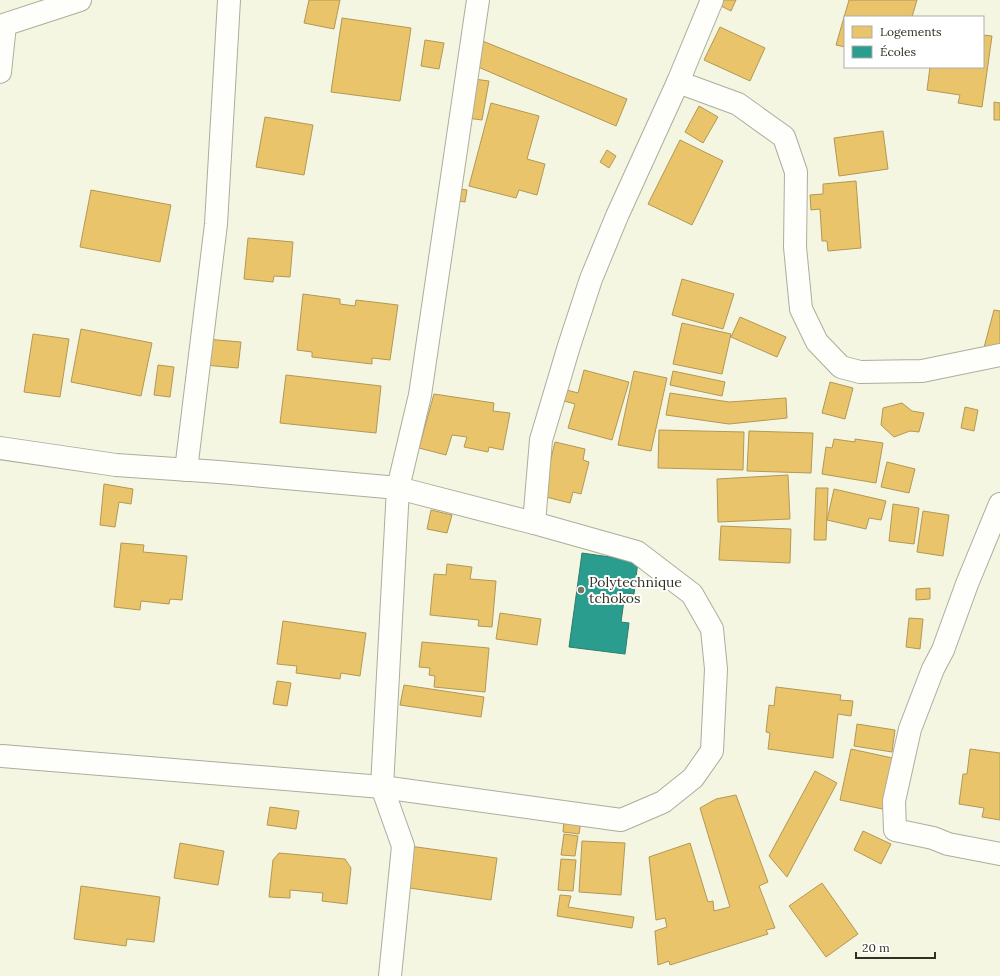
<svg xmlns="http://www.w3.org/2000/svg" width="1000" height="976" font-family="Lora,serif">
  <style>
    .homes { fill: #e9c46a; stroke: #b29855 }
    .schools { fill: #2a9d8f; stroke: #2c7d6f }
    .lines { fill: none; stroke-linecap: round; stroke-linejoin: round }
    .minor-casing { stroke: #acad9d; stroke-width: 24 }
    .minor { stroke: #fefefa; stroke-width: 22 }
    .poi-dot { fill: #767666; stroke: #fff; stroke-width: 1.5 }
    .labels { text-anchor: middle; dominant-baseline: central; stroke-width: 4; stroke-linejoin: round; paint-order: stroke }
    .poi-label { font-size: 14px; fill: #313123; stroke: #fff; text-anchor: start }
  </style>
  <rect width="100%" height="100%" fill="#f5f6e1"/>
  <g class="homes">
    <path d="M 309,0 L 340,0 L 334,29 L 304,23 Z"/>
    <path d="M 718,0 L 736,0 L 731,11 L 717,4 Z"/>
    <path d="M 849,0 L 917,0 L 912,17 L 845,17 L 845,47 L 836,45 Z"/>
    <path d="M 342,18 L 411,28 L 400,101 L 331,92 Z"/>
    <path d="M 720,27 L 765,48 L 750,81 L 704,60 Z"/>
    <path d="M 983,35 L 992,36 L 982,107 L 958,103 L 960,95 L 927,90 L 930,67 L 983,67 Z"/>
    <path d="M 425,40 L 444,43 L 439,69 L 421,66 Z"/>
    <path d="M 480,40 L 627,99 L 616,126 L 471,64 Z"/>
    <path d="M 474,79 L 489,81 L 482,120 L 467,118 Z"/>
    <path d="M 994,102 L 1000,103 L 1000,120 L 994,120 Z"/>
    <path d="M 491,103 L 539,116 L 527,159 L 545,164 L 537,195 L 519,190 L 516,198 L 469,186 Z"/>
    <path d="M 699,106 L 718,117 L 703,143 L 685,132 Z"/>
    <path d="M 265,117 L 313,125 L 304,175 L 256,167 Z"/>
    <path d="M 883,131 L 888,169 L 839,176 L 834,138 Z"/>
    <path d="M 680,140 L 723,161 L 692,225 L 648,204 Z"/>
    <path d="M 607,150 L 616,156 L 609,168 L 600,162 Z"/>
    <path d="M 856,181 L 861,248 L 828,251 L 827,241 L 822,241 L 820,209 L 811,210 L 810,195 L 823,194 L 823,184 Z"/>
    <path d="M 460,189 L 467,190 L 465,202 L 458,201 Z"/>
    <path d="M 91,190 L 171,205 L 160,262 L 80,247 Z"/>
    <path d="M 248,238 L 293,242 L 290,277 L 274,276 L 273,282 L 244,279 Z"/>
    <path d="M 682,279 L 734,294 L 723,329 L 672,315 Z"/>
    <path d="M 303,294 L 340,299 L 340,304 L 355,306 L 356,300 L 398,305 L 390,360 L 372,358 L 372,364 L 312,357 L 312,352 L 297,350 Z"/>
    <path d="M 994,310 L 1000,311 L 1000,359 L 982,355 Z"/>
    <path d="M 740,317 L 786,337 L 777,357 L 731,337 Z"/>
    <path d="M 682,323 L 731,334 L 722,374 L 673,364 Z"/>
    <path d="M 81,329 L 152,343 L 141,396 L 71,382 Z"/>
    <path d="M 33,334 L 69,339 L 60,397 L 24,392 Z"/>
    <path d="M 206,339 L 241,342 L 238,368 L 204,365 Z"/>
    <path d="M 158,365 L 174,367 L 170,397 L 154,395 Z"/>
    <path d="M 584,370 L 629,382 L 612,440 L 568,428 L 575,404 L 564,401 L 567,390 L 578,393 Z"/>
    <path d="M 634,371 L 667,378 L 651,451 L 618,445 Z"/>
    <path d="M 673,371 L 725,382 L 722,396 L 670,385 Z"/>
    <path d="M 286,375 L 381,386 L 376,433 L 280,423 Z"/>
    <path d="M 830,382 L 853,388 L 845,419 L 822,413 Z"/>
    <path d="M 670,393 L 729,402 L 786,398 L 787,418 L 729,424 L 666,415 Z"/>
    <path d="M 434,394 L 494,403 L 493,411 L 510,413 L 503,450 L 489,447 L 488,452 L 464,447 L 467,437 L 452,435 L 446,455 L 419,448 Z"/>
    <path d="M 902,403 L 912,411 L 924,413 L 919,432 L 910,431 L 894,437 L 881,425 L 883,408 Z"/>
    <path d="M 965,407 L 978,410 L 974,431 L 961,428 Z"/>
    <path d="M 659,430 L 744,432 L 743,470 L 658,468 Z"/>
    <path d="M 749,431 L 813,433 L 811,473 L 747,471 Z"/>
    <path d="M 834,439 L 855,442 L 855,439 L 883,443 L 876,483 L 822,474 L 826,447 L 832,448 Z"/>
    <path d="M 555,442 L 585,449 L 583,460 L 589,462 L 581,494 L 573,492 L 570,503 L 542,496 Z"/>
    <path d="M 887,462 L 915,469 L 909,493 L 881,487 Z"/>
    <path d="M 788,475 L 790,519 L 718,522 L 717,479 Z"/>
    <path d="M 104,484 L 133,489 L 131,504 L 119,502 L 115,527 L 100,525 Z"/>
    <path d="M 816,488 L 828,488 L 826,540 L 814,540 Z"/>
    <path d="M 834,489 L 886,501 L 881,520 L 869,518 L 866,529 L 827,520 Z"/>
    <path d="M 893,504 L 919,508 L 914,544 L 889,541 Z"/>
    <path d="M 431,510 L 452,515 L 447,533 L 427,529 Z"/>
    <path d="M 923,511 L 949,515 L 943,556 L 917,552 Z"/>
    <path d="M 721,526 L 791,529 L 790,563 L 719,560 Z"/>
    <path d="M 121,543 L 144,545 L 143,552 L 187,556 L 182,600 L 170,599 L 169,604 L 141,601 L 140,610 L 114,607 Z"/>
    <path d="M 447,564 L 472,567 L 470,579 L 496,581 L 492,627 L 478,626 L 479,620 L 430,615 L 434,574 L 446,575 Z"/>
    <path d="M 930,588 L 930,599 L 916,600 L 916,589 Z"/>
    <path d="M 500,613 L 541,619 L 537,645 L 496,639 Z"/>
    <path d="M 909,618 L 923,619 L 920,649 L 906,647 Z"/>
    <path d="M 283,621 L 366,633 L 360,676 L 341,673 L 340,679 L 296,673 L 297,666 L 277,664 Z"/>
    <path d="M 422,642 L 489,648 L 485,692 L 434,687 L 435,676 L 429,675 L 430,668 L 419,667 Z"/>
    <path d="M 277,681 L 291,683 L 287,706 L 273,704 Z"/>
    <path d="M 404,685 L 484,697 L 481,717 L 400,705 Z"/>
    <path d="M 776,687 L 841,695 L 840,700 L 853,701 L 851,716 L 838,714 L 833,758 L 768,749 L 770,733 L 766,732 L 769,705 L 774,706 Z"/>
    <path d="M 857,724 L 895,730 L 892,752 L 854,746 Z"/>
    <path d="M 851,749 L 897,759 L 887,810 L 840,800 Z"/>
    <path d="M 970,749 L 1000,753 L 1000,820 L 982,817 L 984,808 L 959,804 L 963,774 L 967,774 Z"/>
    <path d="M 815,771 L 837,783 L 787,877 L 769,856 Z"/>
    <path d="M 736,795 L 768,882 L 759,886 L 775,928 L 766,930 L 768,934 L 670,965 L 669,961 L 658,965 L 655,931 L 667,927 L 665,918 L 656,920 L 649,857 L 690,843 L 708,902 L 713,901 L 714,911 L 730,907 L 700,808 L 716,799 Z"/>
    <path d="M 270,807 L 299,811 L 296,829 L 267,825 Z"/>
    <path d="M 564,820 L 581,821 L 579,834 L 563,832 Z"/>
    <path d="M 863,831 L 891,844 L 881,864 L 854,850 Z"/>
    <path d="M 564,834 L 578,836 L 575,856 L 561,855 Z"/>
    <path d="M 582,841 L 625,843 L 621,895 L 579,892 Z"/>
    <path d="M 180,843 L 224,851 L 218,885 L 174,878 Z"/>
    <path d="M 402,845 L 497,858 L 491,900 L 396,886 Z"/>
    <path d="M 279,853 L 345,859 L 351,868 L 347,904 L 322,901 L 323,893 L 290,890 L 290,898 L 269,897 L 273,860 Z"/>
    <path d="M 561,859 L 576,860 L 573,891 L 558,890 Z"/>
    <path d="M 822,883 L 858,934 L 826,957 L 789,906 Z"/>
    <path d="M 81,886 L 160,897 L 154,942 L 127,939 L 126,946 L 74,939 Z"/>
    <path d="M 560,895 L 571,896 L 568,907 L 634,917 L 632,928 L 557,916 Z"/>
  </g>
  <path class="schools" d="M 582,553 L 638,561 L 634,594 L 625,593 L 621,622 L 629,623 L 625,654 L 569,647 Z"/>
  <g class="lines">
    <defs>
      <g id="minor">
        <path d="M 0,26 L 80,0"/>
        <path d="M 0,72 L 5,25"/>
        <path d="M 678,82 L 738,104 L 784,137 L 796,172 L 795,247 L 801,309 L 817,342 L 841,367 L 860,372 L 922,371 L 1000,355"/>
        <path d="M 0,448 L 116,465 L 219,472 L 398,488 L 534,523 L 637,552 L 692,594 L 712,629 L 716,669 L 712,751 L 693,778 L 663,802 L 621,820 L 382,787 L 2,756"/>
        <path d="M 186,470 L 216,224 L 229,0"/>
        <path d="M 1000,504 L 967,584 L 943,650 L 933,669 L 910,729 L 894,801 L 895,830 L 933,838 L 948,844 L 1000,854"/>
        <path d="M 534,523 L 541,440 L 569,346 L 591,279 L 617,216 L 678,82 L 712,0"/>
        <path d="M 390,976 L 403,846 L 382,787 L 398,488 L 420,395 L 478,0"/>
      </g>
    </defs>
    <use href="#minor" class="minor-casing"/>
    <use href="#minor" class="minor"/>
  </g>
  <circle class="poi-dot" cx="581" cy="590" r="4"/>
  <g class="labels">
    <g class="poi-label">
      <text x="589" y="582">Polytechnique<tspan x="589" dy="16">tchokos</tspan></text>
    </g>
  </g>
  <rect x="844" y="16" width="140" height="52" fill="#ffffff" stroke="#adada7"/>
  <rect x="852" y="26" width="20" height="12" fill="#e9c46a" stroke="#adada7"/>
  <text x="880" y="36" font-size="12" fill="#313123">Logements</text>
  <rect x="852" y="46" width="20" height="12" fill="#2a9d8f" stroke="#adada7"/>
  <text x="880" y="56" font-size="12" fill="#313123">Écoles</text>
  <path d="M856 952v6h79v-6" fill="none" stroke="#313123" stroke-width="2"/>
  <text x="862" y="952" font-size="12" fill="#313123" stroke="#ffffff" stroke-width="3" paint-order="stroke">20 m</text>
</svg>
